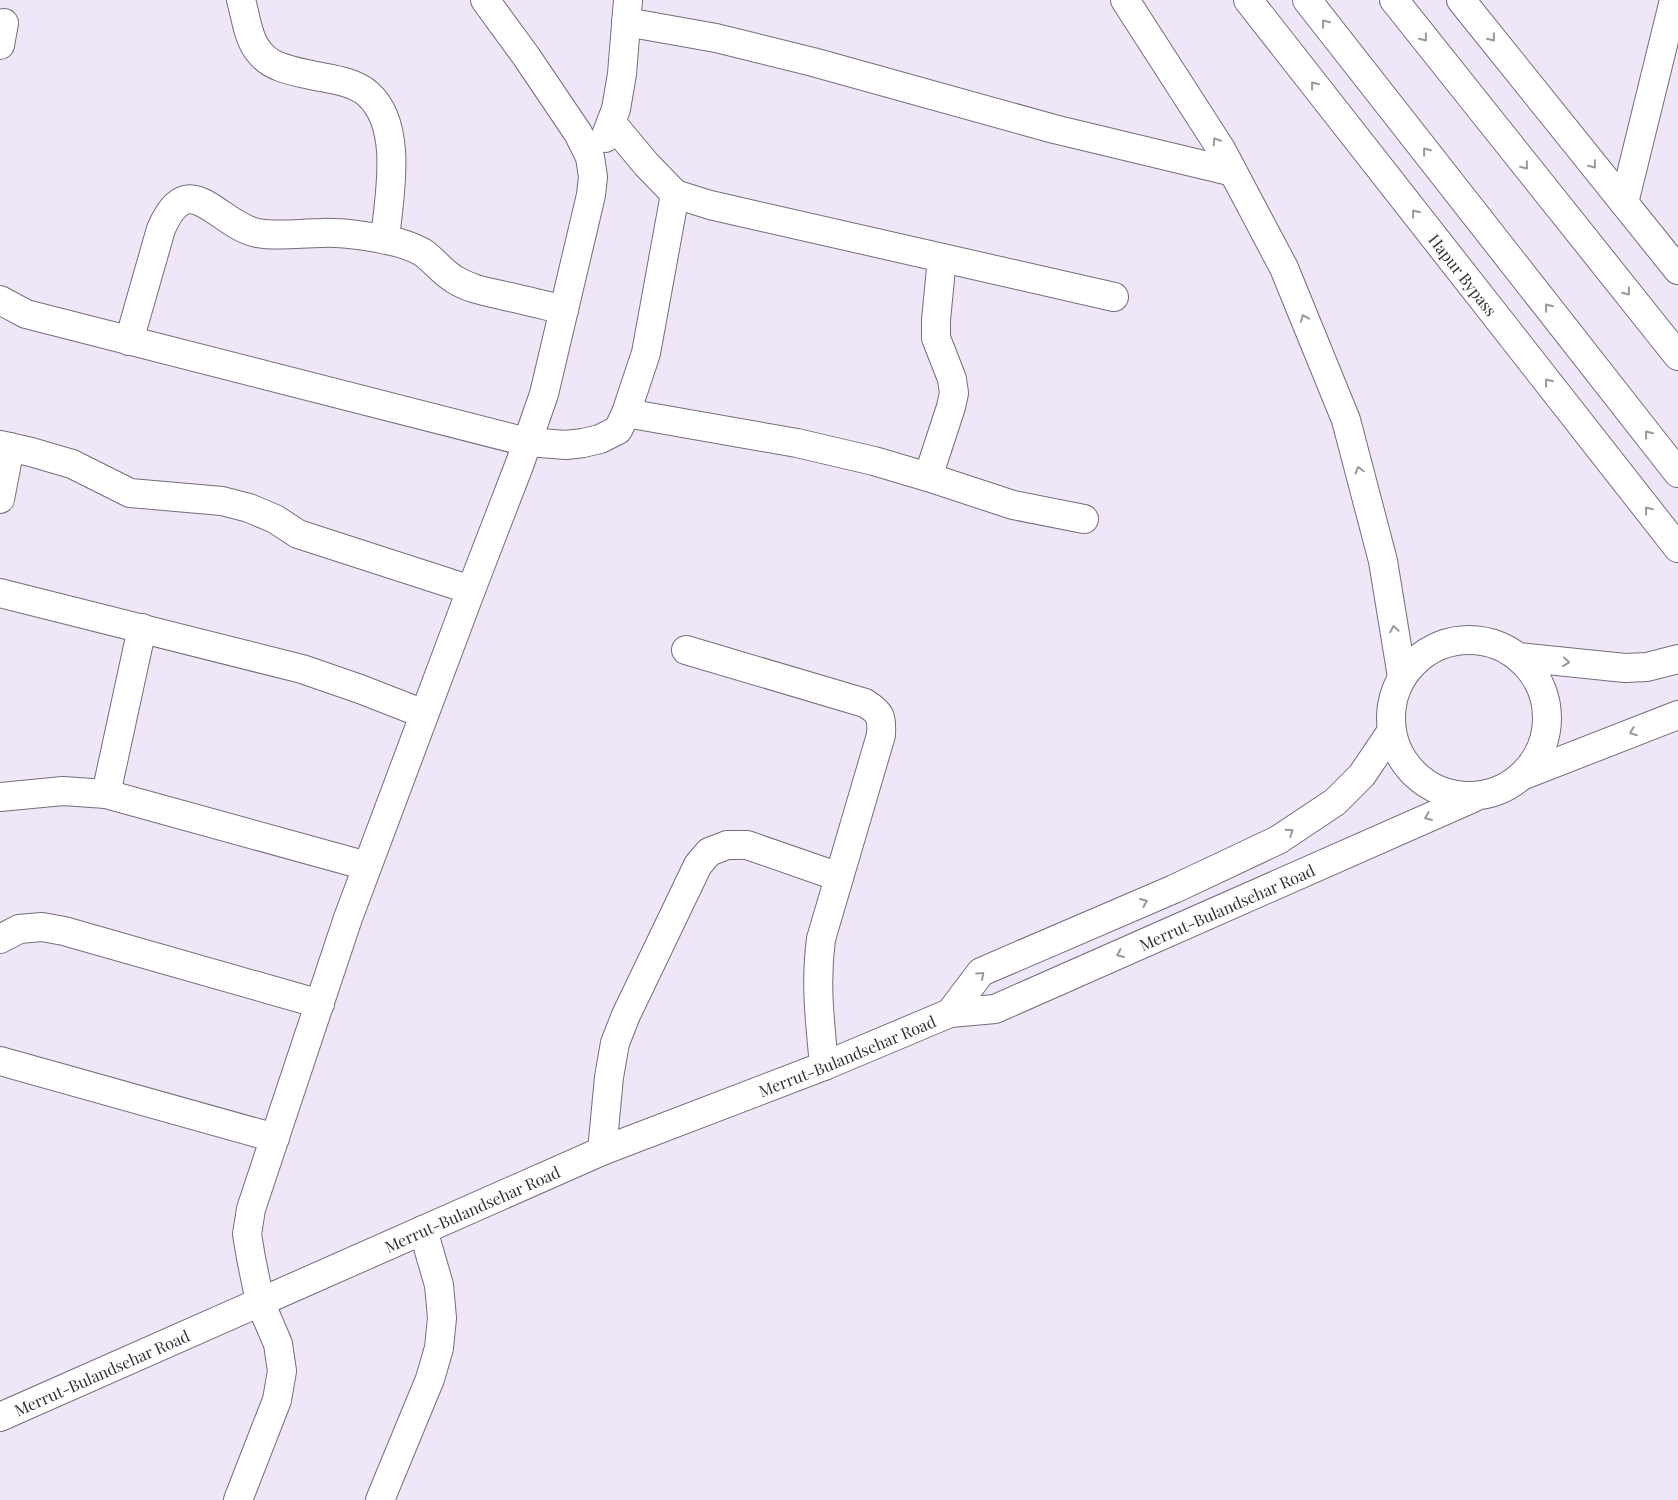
<svg xmlns="http://www.w3.org/2000/svg" width="1678" height="1500" font-family="'Playfair Display',serif">
  <style>
    .lines { fill: none; stroke-linecap: round; stroke-linejoin: round }
    .minor-casing { stroke: #756d7b; stroke-width: 30 }
    .major-casing { stroke: #756d7b; stroke-width: 30 }
    .highway-casing { stroke: #756d7b; stroke-width: 30 }
    .minor { stroke: #fff; stroke-width: 28 }
    .major { stroke: #fff; stroke-width: 28 }
    .highway { stroke: #fff; stroke-width: 28 }
    .oneway { stroke: #9a989c }
    .labels { text-anchor: middle; dominant-baseline: central; stroke-width: 4; stroke-linejoin: round; paint-order: stroke }
    .street-label { font-size: 16px; fill: #353138; stroke: #efe6f7 }
  </style>
  <rect width="100%" height="100%" fill="#efe6f7"/>
  <g class="lines">
    <defs>
      <g id="minor">
        <path d="M 241,0 C 246,17 248,40 260,53 C 272,68 293,71 311,75 C 329,79 354,81 368,94 C 404,126 389,197 385,239"/>
        <path d="M 1461,0 L 1678,270"/>
        <path d="M 626,22 L 716,38 L 813,62 L 1054,129 L 1233,172"/>
        <path d="M 0,45 L 4,23"/>
        <path d="M 611,122 L 646,164 L 675,194 L 710,205 L 1114,297"/>
        <path d="M 605,138 L 616,109 L 622,74 L 628,0"/>
        <path d="M 1624,203 L 1674,0"/>
        <path d="M 0,300 L 26,314 L 527,442 L 566,445 L 583,443 L 600,439 L 618,430 L 626,413 L 646,353 L 675,194"/>
        <path d="M 129,341 L 161,229 C 189,164 216,224 257,233 C 278,237 301,233 322,233 C 340,232 369,236 386,240 C 398,242 411,246 422,252 C 434,260 442,272 454,279 C 469,289 488,292 505,296 C 524,300 544,305 564,310"/>
        <path d="M 626,413 L 797,443 L 874,461 L 928,477 L 1013,505 L 1084,519"/>
        <path d="M 0,445 L 31,452 L 72,464 L 130,493 L 222,501 L 249,508 L 275,519 L 298,534 L 471,590"/>
        <path d="M 928,477 L 951,407 L 954,393 L 952,379 L 936,338 L 936,320 L 942,258"/>
        <path d="M 0,499 L 10,447"/>
        <path d="M 0,593 L 302,669 L 360,689 L 424,714"/>
        <path d="M 686,650 L 865,703 C 881,713 882,717 881,735 L 821,939 C 815,984 820,1021 824,1066"/>
        <path d="M 106,794 L 142,628"/>
        <path d="M 0,797 L 63,791 L 106,794 L 367,866"/>
        <path d="M 0,939 L 19,929 L 42,927 L 64,931 L 320,1004"/>
        <path d="M 0,1061 L 275,1138"/>
        <path d="M 602,1151 L 609,1077 L 615,1043 L 626,1015 L 698,865 L 709,852 L 727,845 L 747,845 L 839,877"/>
        <path d="M 238,1500 L 277,1400 L 282,1371 L 278,1344 L 260,1302 L 251,1258 L 247,1234 L 251,1209 L 348,918 L 471,590 L 520,463 L 544,394 L 591,195 L 593,177 L 590,157 L 578,133 L 526,56 L 485,0"/>
        <path d="M 380,1500 L 430,1379 L 439,1348 L 442,1318 L 439,1285 L 423,1230"/>
      </g>
      <g id="major">
        <path d="M 950,1013 L 981,972 L 1174,889 L 1278,840 L 1335,802 L 1362,775 L 1391,732"/>
        <path id="s1" d="M 0,1417 L 602,1151 L 824,1066 L 950,1013 L 995,1009 L 1473,798"/>
      </g>
      <g id="highway">
        <path d="M 1125,0 L 1221,149 L 1284,268 L 1346,420 L 1383,561 L 1402,677"/>
        <path id="s2" d="M 1248,0 L 1678,548"/>
        <path d="M 1307,0 L 1678,473"/>
        <path d="M 1394,0 L 1678,356"/>
        <circle cx="1469" cy="718" r="78"/>
        <path d="M 1518,657 L 1625,668 L 1647,667 L 1678,659"/>
        <path d="M 1524,775 L 1678,715"/>
      </g>
    </defs>
    <use href="#minor" class="minor-casing"/>
    <use href="#major" class="major-casing"/>
    <use href="#highway" class="highway-casing"/>
    <use href="#minor" class="minor"/>
    <use href="#major" class="major"/>
    <use href="#highway" class="highway"/>
  </g>
  <defs><path id="oneway-chevron" d="M-2-3.5L2.5 0L-2 3.5" fill="none" stroke-width="1.6" stroke-linecap="round" stroke-linejoin="round" transform="scale(1.25)"/></defs>
  <g class="oneway">
    <use href="#oneway-chevron" transform="translate(1325 23) rotate(-128)"/>
    <use href="#oneway-chevron" transform="translate(1424 38) rotate(52)"/>
    <use href="#oneway-chevron" transform="translate(1492 38) rotate(51)"/>
    <use href="#oneway-chevron" transform="translate(1314 85) rotate(-128)"/>
    <use href="#oneway-chevron" transform="translate(1216 141) rotate(-123)"/>
    <use href="#oneway-chevron" transform="translate(1426 151) rotate(-128)"/>
    <use href="#oneway-chevron" transform="translate(1593 165) rotate(51)"/>
    <use href="#oneway-chevron" transform="translate(1525 166) rotate(51)"/>
    <use href="#oneway-chevron" transform="translate(1415 213) rotate(-128)"/>
    <use href="#oneway-chevron" transform="translate(1627 292) rotate(51)"/>
    <use href="#oneway-chevron" transform="translate(1548 307) rotate(-128)"/>
    <use href="#oneway-chevron" transform="translate(1304 318) rotate(-112)"/>
    <use href="#oneway-chevron" transform="translate(1548 382) rotate(-128)"/>
    <use href="#oneway-chevron" transform="translate(1648 434) rotate(-128)"/>
    <use href="#oneway-chevron" transform="translate(1359 470) rotate(-105)"/>
    <use href="#oneway-chevron" transform="translate(1648 510) rotate(-128)"/>
    <use href="#oneway-chevron" transform="translate(1394 629) rotate(-100)"/>
    <use href="#oneway-chevron" transform="translate(1566 662) rotate(6)"/>
    <use href="#oneway-chevron" transform="translate(1633 732) rotate(159)"/>
    <use href="#oneway-chevron" transform="translate(1428 817) rotate(156)"/>
    <use href="#oneway-chevron" transform="translate(1290 832) rotate(-33)"/>
    <use href="#oneway-chevron" transform="translate(1144 902) rotate(-23)"/>
    <use href="#oneway-chevron" transform="translate(1120 954) rotate(156)"/>
    <use href="#oneway-chevron" transform="translate(981 975) rotate(-42)"/>
  </g>
  <g class="labels">
    <g class="street-label">
      <text stroke="none"><textPath href="#s2" startOffset="349">Hapur Bypass</textPath></text>
      <text stroke="none"><textPath href="#s1" startOffset="1331">Merrut-Bulandsehar Road</textPath></text>
      <text stroke="none"><textPath href="#s1" startOffset="921">Merrut-Bulandsehar Road</textPath></text>
      <text stroke="none"><textPath href="#s1" startOffset="516">Merrut-Bulandsehar Road</textPath></text>
      <text stroke="none"><textPath href="#s1" startOffset="111">Merrut-Bulandsehar Road</textPath></text>
    </g>
  </g>
</svg>
